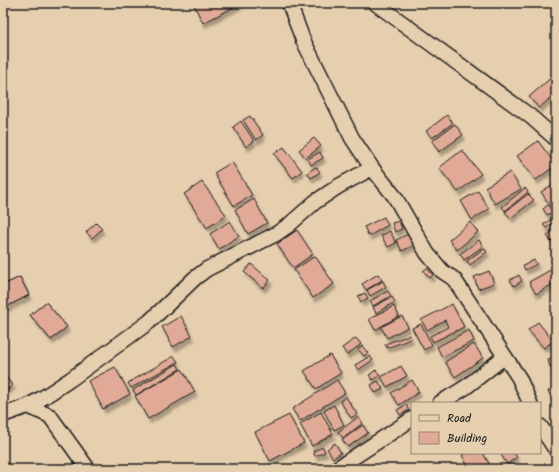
<svg xmlns="http://www.w3.org/2000/svg" width="559" height="472" font-family="Kalam,sans-serif">
  <style>
    .building { fill: #e1aa97; stroke: #1c1c1c; filter: url(#shadow) }
    .lines { fill: none; stroke-linecap: round; stroke-linejoin: round }
    .street-casing { stroke: #1c1c1c; stroke-width: 17 }
    .street { stroke: #e6cfae; stroke-width: 14 }
  </style>
  <defs>
    <filter id="shadow"><feDropShadow dx="2.5" dy="4.5" stdDeviation="1" flood-color="#0004"/></filter>
  </defs>
  <rect width="100%" height="100%" fill="#e6cfae"/>
  <filter id="ink" filterUnits="userSpaceOnUse"><feTurbulence type="fractalNoise" baseFrequency=".025" numOctaves="2"/><feDisplacementMap in="SourceGraphic" scale="8" xChannelSelector="R" yChannelSelector="G"/><feConvolveMatrix kernelMatrix="1 2 1 2 8 2 1 2 1" color-interpolation-filters="sRGB"/></filter>
  <g filter="url(#ink)">
    <g class="building">
      <path d="M 193,3 L 242,3 L 203,23 Z"/>
      <path d="M 555,74 L 556,93 L 539,108 L 529,97 Z"/>
      <path d="M 447,115 L 453,123 L 432,138 L 426,131 Z"/>
      <path d="M 250,116 L 263,135 L 256,140 L 243,120 Z"/>
      <path d="M 241,121 L 254,141 L 246,147 L 233,127 Z"/>
      <path d="M 455,124 L 463,135 L 439,152 L 432,141 Z"/>
      <path d="M 314,138 L 321,146 L 306,158 L 299,150 Z"/>
      <path d="M 538,141 L 556,165 L 536,180 L 517,156 Z"/>
      <path d="M 284,147 L 302,171 L 293,178 L 274,154 Z"/>
      <path d="M 462,150 L 481,174 L 458,192 L 439,168 Z"/>
      <path d="M 320,152 L 323,158 L 311,165 L 308,159 Z"/>
      <path d="M 232,162 L 252,195 L 234,206 L 214,173 Z"/>
      <path d="M 316,167 L 320,172 L 311,178 L 307,173 Z"/>
      <path d="M 510,172 L 521,189 L 495,204 L 485,187 Z"/>
      <path d="M 202,182 L 226,215 L 207,228 L 184,194 Z"/>
      <path d="M 556,182 L 556,208 L 553,210 L 541,192 Z"/>
      <path d="M 525,188 L 528,192 L 505,211 L 502,207 Z"/>
      <path d="M 478,191 L 489,209 L 472,220 L 461,201 Z"/>
      <path d="M 528,194 L 534,200 L 511,218 L 505,212 Z"/>
      <path d="M 254,199 L 267,223 L 248,234 L 235,210 Z"/>
      <path d="M 548,205 L 552,212 L 547,215 L 543,209 Z"/>
      <path d="M 556,216 L 556,221 L 546,228 L 543,225 Z"/>
      <path d="M 384,217 L 388,225 L 369,236 L 364,227 Z"/>
      <path d="M 230,221 L 239,236 L 219,249 L 210,234 Z"/>
      <path d="M 399,221 L 402,229 L 395,232 L 392,223 Z"/>
      <path d="M 470,222 L 478,232 L 457,250 L 449,240 Z"/>
      <path d="M 96,223 L 102,229 L 92,238 L 86,232 Z"/>
      <path d="M 556,229 L 556,239 L 551,242 L 547,235 Z"/>
      <path d="M 297,230 L 313,254 L 293,268 L 277,244 Z"/>
      <path d="M 390,231 L 396,243 L 388,247 L 381,236 Z"/>
      <path d="M 408,234 L 414,245 L 402,251 L 396,240 Z"/>
      <path d="M 479,240 L 483,246 L 464,260 L 460,254 Z"/>
      <path d="M 484,248 L 487,252 L 470,265 L 467,261 Z"/>
      <path d="M 315,256 L 334,284 L 313,298 L 294,270 Z"/>
      <path d="M 534,260 L 537,264 L 525,270 L 523,266 Z"/>
      <path d="M 251,264 L 270,280 L 263,288 L 244,272 Z"/>
      <path d="M 427,268 L 433,275 L 430,278 L 423,271 Z"/>
      <path d="M 552,269 L 556,276 L 556,282 L 536,294 L 529,282 Z"/>
      <path d="M 489,271 L 494,283 L 478,289 L 474,277 Z"/>
      <path d="M 378,274 L 382,280 L 366,290 L 362,284 Z"/>
      <path d="M 519,275 L 522,281 L 514,286 L 510,280 Z"/>
      <path d="M 20,277 L 29,295 L 6,307 L 3,301 L 3,285 Z"/>
      <path d="M 20,277 L 29,295 L 6,307 L 3,301 L 3,285 Z"/>
      <path d="M 383,281 L 386,287 L 370,296 L 367,290 Z"/>
      <path d="M 388,291 L 391,296 L 373,306 L 370,301 Z"/>
      <path d="M 365,293 L 368,298 L 361,302 L 358,296 Z"/>
      <path d="M 392,297 L 395,302 L 376,313 L 373,307 Z"/>
      <path d="M 46,302 L 67,327 L 51,340 L 30,315 Z"/>
      <path d="M 46,302 L 67,327 L 51,340 L 30,315 Z"/>
      <path d="M 452,304 L 464,327 L 433,342 L 430,336 L 448,327 L 445,320 L 427,330 L 421,320 Z"/>
      <path d="M 394,306 L 399,316 L 375,330 L 369,319 Z"/>
      <path d="M 181,316 L 192,336 L 173,347 L 162,327 Z"/>
      <path d="M 402,316 L 408,327 L 387,338 L 381,327 Z"/>
      <path d="M 538,322 L 553,341 L 544,348 L 528,330 Z"/>
      <path d="M 421,324 L 432,345 L 424,350 L 412,328 Z"/>
      <path d="M 469,330 L 474,341 L 442,357 L 437,347 Z"/>
      <path d="M 410,335 L 411,339 L 387,348 L 385,344 Z"/>
      <path d="M 356,338 L 361,344 L 347,355 L 342,348 Z"/>
      <path d="M 474,344 L 483,358 L 455,377 L 445,362 Z"/>
      <path d="M 362,346 L 368,353 L 364,356 L 358,349 Z"/>
      <path d="M 330,355 L 341,373 L 316,389 L 304,371 Z"/>
      <path d="M 174,356 L 178,362 L 131,388 L 128,383 Z"/>
      <path d="M 370,356 L 373,360 L 358,370 L 355,365 Z"/>
      <path d="M 556,357 L 556,364 L 550,367 L 548,360 Z"/>
      <path d="M 177,364 L 180,369 L 136,395 L 133,390 Z"/>
      <path d="M 401,366 L 407,376 L 387,387 L 381,377 Z"/>
      <path d="M 115,367 L 130,394 L 103,409 L 88,381 Z"/>
      <path d="M 182,369 L 195,392 L 148,419 L 135,396 Z"/>
      <path d="M 376,370 L 380,375 L 373,380 L 369,375 Z"/>
      <path d="M 3,374 L 13,385 L 4,392 L 3,390 Z"/>
      <path d="M 337,380 L 345,393 L 300,421 L 292,409 Z"/>
      <path d="M 412,380 L 419,392 L 399,405 L 391,393 Z"/>
      <path d="M 378,381 L 383,389 L 375,393 L 371,385 Z"/>
      <path d="M 556,388 L 556,395 L 551,397 L 548,391 Z"/>
      <path d="M 346,397 L 357,414 L 351,418 L 340,401 Z"/>
      <path d="M 334,405 L 344,425 L 334,430 L 324,411 Z"/>
      <path d="M 406,405 L 409,410 L 400,415 L 397,410 Z"/>
      <path d="M 321,412 L 333,434 L 312,446 L 300,424 Z"/>
      <path d="M 289,415 L 304,443 L 270,461 L 255,432 Z"/>
      <path d="M 358,417 L 363,423 L 343,438 L 338,432 Z"/>
      <path d="M 363,425 L 368,433 L 348,447 L 342,440 Z"/>
      <path d="M 335,443 L 341,453 L 333,458 L 327,449 Z"/>
      <path d="M 323,447 L 325,452 L 315,456 L 313,451 Z"/>
      <path d="M 466,453 L 483,453 L 492,469 L 469,469 L 462,455 Z"/>
      <path d="M 500,453 L 514,453 L 517,457 L 507,464 Z"/>
    </g>
    <g class="lines">
      <defs>
        <g id="street">
          <path d="M 289,3 L 303,40 L 352,138 L 372,168 L 395,197 L 427,253 L 442,271 L 454,279 L 519,378 L 530,403"/>
          <path d="M 375,3 L 530,116 L 556,139"/>
          <path d="M 440,403 L 466,387 L 504,357"/>
          <path d="M 28,406 L 50,416 L 88,469"/>
          <path d="M 3,415 L 28,406 L 44,397 L 71,379 L 149,322 L 195,278 L 207,269 L 276,234 L 289,225 L 315,202 L 339,186 L 372,168"/>
          <path d="M 540,426 L 556,450"/>
          <path d="M 336,469 L 412,419"/>
        </g>
      </defs>
      <use href="#street" class="street-casing"/>
      <use href="#street" class="street"/>
    </g>
  </g>
  <rect width="559" height="472" fill="none" stroke="#e6cfae" stroke-width="16"/>
  <rect x="8" y="8" width="543" height="456" fill="none" stroke="#1c1c1c" stroke-width="1.5" filter="url(#ink)"/>
  <rect x="411" y="402" width="130" height="52" fill="#e6cfae" stroke="#958774"/>
  <rect x="419" y="415" width="20" height="6" fill="#e6cfae" stroke="#958774"/>
  <text x="447" y="422" font-size="12" fill="#1c1c1c">Road</text>
  <rect x="419" y="432" width="20" height="12" fill="#e1aa97" stroke="#958774"/>
  <text x="447" y="442" font-size="12" fill="#1c1c1c">Building</text>
</svg>
